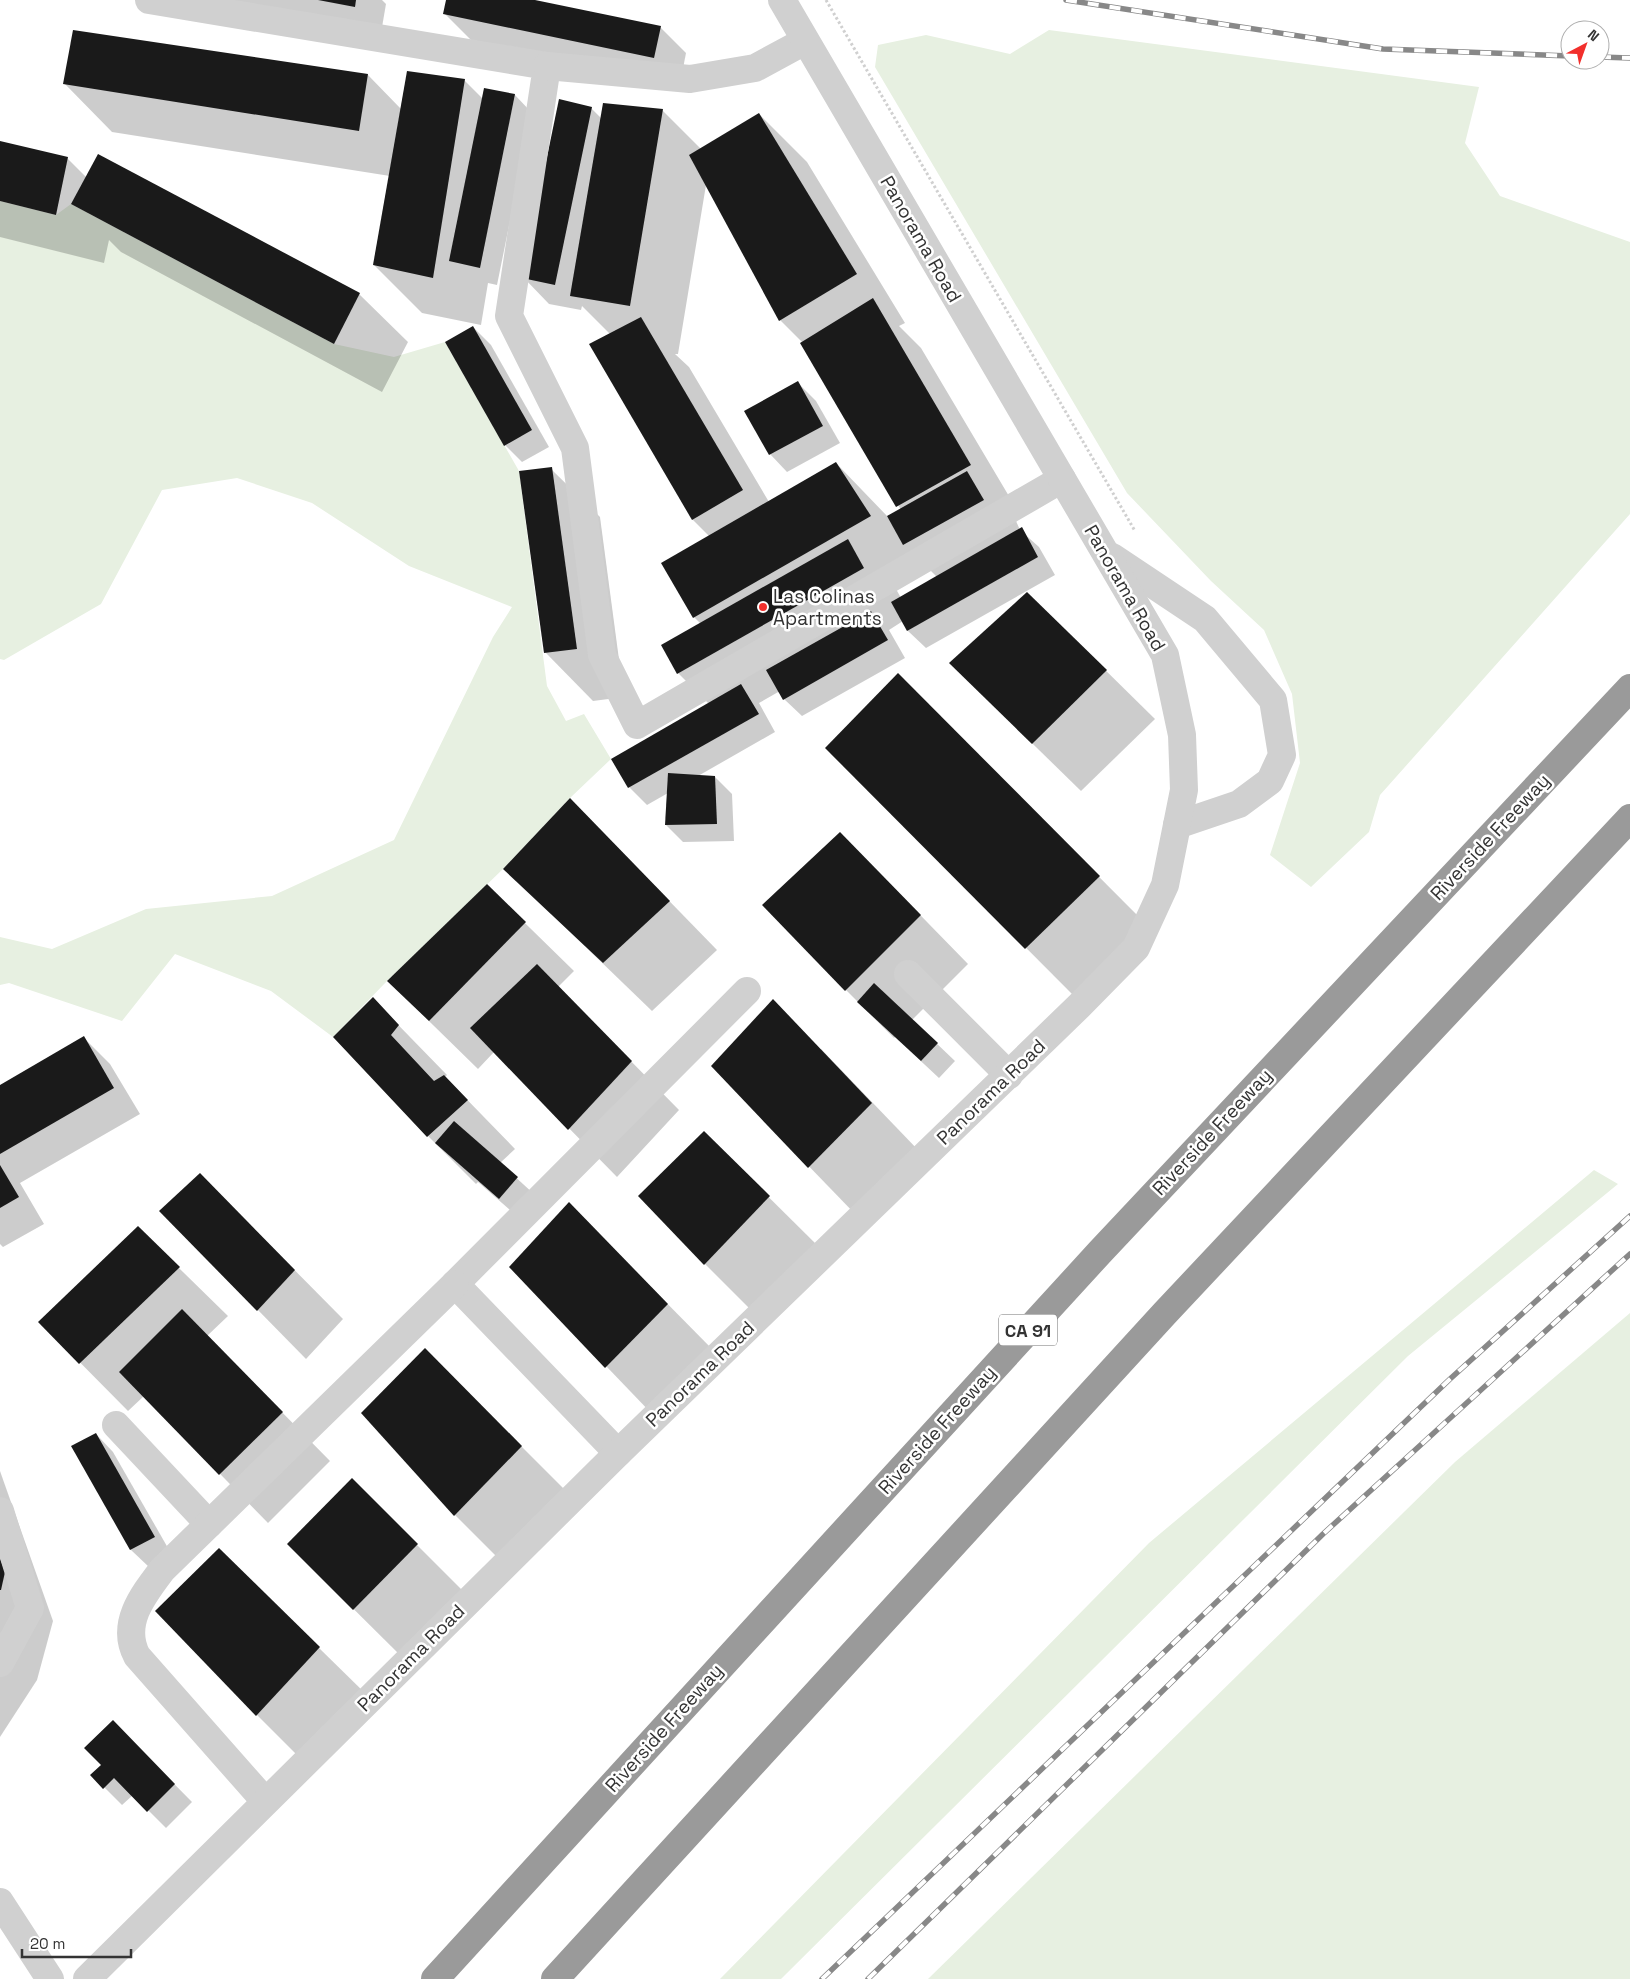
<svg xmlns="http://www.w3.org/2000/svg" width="1630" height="1979" font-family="'Space Grotesk',sans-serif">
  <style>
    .grass { fill: #e7f0e1 }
    .shadow { fill: #0003; fill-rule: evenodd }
    .building { fill: #1a1a1a }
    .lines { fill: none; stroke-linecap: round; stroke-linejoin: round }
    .path { stroke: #d0d0d0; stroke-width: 3; stroke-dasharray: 2.5 2.5; stroke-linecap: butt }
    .minor { stroke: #d0d0d0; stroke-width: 28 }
    .highway { stroke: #9a9a9a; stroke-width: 28 }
    .rail-casing { stroke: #888; stroke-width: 5.5 }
    .rail { stroke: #fff; stroke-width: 4; stroke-dasharray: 11; stroke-linecap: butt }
    .poi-dot { fill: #f22f2c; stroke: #fff; stroke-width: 2 }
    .labels { text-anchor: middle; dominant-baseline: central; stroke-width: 5; stroke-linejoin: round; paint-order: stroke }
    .shield { fill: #fff; stroke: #707070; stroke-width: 1 }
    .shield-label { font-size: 18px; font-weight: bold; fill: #333 }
    .street-label { font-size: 19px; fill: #333; stroke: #fff }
    .poi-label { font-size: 19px; fill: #333; stroke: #fff; text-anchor: start }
  </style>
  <rect width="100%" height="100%" fill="#fff"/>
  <g class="grass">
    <path d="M 1049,30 L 1479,87 L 1465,143 L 1500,196 L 1630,242 L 1630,514 L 1380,795 L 1369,832 L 1311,887 L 1270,855 L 1300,763 L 1292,694 L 1264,630 L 1211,581 L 1127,493 L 875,67 L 878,45 L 926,35 L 1010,54 Z"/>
    <path d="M 0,201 L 56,215 L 71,204 L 334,344 L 394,357 L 445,342 L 519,471 L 547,686 L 566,721 L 584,714 L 611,759 L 570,798 L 503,869 L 387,981 L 333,1037 L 271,991 L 175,954 L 122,1021 L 9,983 L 0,985 L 0,937 L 52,949 L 146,909 L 272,896 L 394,840 L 493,637 L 512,607 L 409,566 L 312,503 L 237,478 L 162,490 L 101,604 L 4,660 L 0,659 Z"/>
    <path d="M 1594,1170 L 1618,1184 L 1408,1356 L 781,1979 L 720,1979 L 1149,1543 Z"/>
    <path d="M 1630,1313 L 1630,1979 L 928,1979 L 1455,1462 Z"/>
  </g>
  <g class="shadow">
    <path d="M 189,0 L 382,0 L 386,4 L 381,33 Z"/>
    <path d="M 447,0 L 529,0 L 660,27 L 686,53 L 680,84 L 471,40 L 445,14 Z"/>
    <path d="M 368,75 L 401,109 L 464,80 L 483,99 L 485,89 L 515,95 L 532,113 L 497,285 L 488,283 L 481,325 L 422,313 L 374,265 L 390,176 L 112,132 L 64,83 Z"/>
    <path d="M 591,108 L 601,118 L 662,110 L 701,149 L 759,114 L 807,162 L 905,323 L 899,326 L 921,348 L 1019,513 L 1016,521 L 1020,530 L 1039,547 L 1055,575 L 926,648 L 908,631 L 903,621 L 889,630 L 905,658 L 802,716 L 784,699 L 780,691 L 759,703 L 775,732 L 698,776 L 715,777 L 732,794 L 734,841 L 683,842 L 666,825 L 668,793 L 647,805 L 629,787 L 612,759 L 709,704 L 678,673 L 663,646 L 701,624 L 694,617 L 663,564 L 710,537 L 693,520 L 591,344 L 610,334 L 582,306 L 581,310 L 549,304 L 523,277 ZM 706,185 L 780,320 L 803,343 L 901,510 L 888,517 L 836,463 L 769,502 L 689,367 L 675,354 L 678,354 ZM 912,552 L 937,577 L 901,598 L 896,589 Z"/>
    <path d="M 0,143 L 67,158 L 87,178 L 359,294 L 408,342 L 382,392 L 121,252 L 109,240 L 104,263 L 0,237 Z"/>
    <path d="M 473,327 L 491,345 L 549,447 L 522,462 L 505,445 Z"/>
    <path d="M 798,383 L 816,401 L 840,443 L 787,472 L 770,454 Z"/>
    <path d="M 551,469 L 600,517 L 624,697 L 593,701 L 545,652 Z"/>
    <path d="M 1027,593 L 1155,719 L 1081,791 L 950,663 Z"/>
    <path d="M 898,675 L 1147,925 L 1075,997 L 827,748 Z"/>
    <path d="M 570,799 L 717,950 L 652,1011 L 505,869 Z"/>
    <path d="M 888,882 L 968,964 L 912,1020 L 955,1061 L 939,1078 L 895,1037 L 894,1038 L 846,990 Z"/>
    <path d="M 487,886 L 574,971 L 558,987 L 679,1110 L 617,1177 L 494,1052 L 478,1069 L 388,981 Z"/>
    <path d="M 373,999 L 447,1075 L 445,1077 L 515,1149 L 500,1163 L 535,1195 L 517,1216 L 478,1182 L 476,1184 L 428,1136 Z"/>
    <path d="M 84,1038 L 110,1064 L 140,1114 L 20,1183 L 44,1224 L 3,1247 L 0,1244 L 0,1087 Z"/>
    <path d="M 821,1049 L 920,1152 L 857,1216 L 712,1066 Z"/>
    <path d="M 704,1133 L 817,1245 L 753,1312 L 705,1264 Z"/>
    <path d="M 569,1204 L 716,1353 L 654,1416 L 511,1267 Z"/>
    <path d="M 161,1211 L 248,1223 L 343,1319 L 306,1359 Z"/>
    <path d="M 138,1228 L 228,1316 L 207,1336 L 330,1461 L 268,1523 L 144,1396 L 128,1411 L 40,1322 Z"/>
    <path d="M 425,1350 L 570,1495 L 503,1563 L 455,1515 L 362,1413 Z"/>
    <path d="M 96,1434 L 113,1452 L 172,1555 L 149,1567 L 131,1550 L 73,1447 Z"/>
    <path d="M 0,1471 L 53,1621 L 37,1680 L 0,1737 Z"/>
    <path d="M 352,1480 L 466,1594 L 402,1657 L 288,1544 Z"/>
    <path d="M 219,1550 L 368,1696 L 305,1763 L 257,1715 Z"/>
    <path d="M 113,1722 L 192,1802 L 166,1828 L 133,1795 L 122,1805 L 92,1775 L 102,1766 Z"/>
  </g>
  <g class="building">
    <path d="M 318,0 L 356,0 L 355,7 Z"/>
    <path d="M 446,0 L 535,0 L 661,26 L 654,58 L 443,14 Z"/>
    <path d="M 73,30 L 368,74 L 359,131 L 63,84 Z"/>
    <path d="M 407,71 L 465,79 L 433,278 L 373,265 Z"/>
    <path d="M 484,88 L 515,94 L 480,268 L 449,261 Z"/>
    <path d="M 559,99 L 592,107 L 555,285 L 522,278 Z"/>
    <path d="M 603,103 L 663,109 L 630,306 L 570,296 Z"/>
    <path d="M 759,113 L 857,274 L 779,321 L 689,155 Z"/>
    <path d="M 0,141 L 68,157 L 56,215 L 0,201 Z"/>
    <path d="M 98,154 L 360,293 L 334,344 L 71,204 Z"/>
    <path d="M 873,298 L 971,465 L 896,507 L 800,343 Z"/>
    <path d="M 641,317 L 743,490 L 692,520 L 589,344 Z"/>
    <path d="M 473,326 L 532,430 L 504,446 L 445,342 Z"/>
    <path d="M 798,381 L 823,426 L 769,455 L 744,411 Z"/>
    <path d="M 836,462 L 871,516 L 693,618 L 661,563 Z"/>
    <path d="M 552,467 L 577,649 L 544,653 L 519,471 Z"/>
    <path d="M 967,471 L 984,500 L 903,545 L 887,516 Z"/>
    <path d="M 1022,527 L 1038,557 L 907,631 L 891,602 Z"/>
    <path d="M 848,539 L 864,568 L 677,674 L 661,645 Z"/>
    <path d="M 1027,592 L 1107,670 L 1032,744 L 949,663 Z"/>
    <path d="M 871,611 L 888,640 L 783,700 L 766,670 Z"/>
    <path d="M 898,673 L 1100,876 L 1025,949 L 825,748 Z"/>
    <path d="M 741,684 L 759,714 L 628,788 L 611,759 Z"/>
    <path d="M 668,773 L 715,776 L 717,824 L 665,825 Z"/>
    <path d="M 570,798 L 670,901 L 603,963 L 503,869 Z"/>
    <path d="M 840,832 L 921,915 L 845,991 L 762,905 Z"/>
    <path d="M 487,884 L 526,922 L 429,1021 L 387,981 Z"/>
    <path d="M 537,964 L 632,1061 L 568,1130 L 470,1028 Z"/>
    <path d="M 874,983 L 938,1043 L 921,1061 L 857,1002 Z"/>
    <path d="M 373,997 L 399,1025 L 391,1035 L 434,1081 L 444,1075 L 468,1100 L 427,1137 L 333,1037 Z"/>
    <path d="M 773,999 L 872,1103 L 808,1168 L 711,1066 Z"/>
    <path d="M 84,1036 L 114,1088 L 0,1154 L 0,1085 Z"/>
    <path d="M 454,1121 L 518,1177 L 499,1199 L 435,1143 Z"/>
    <path d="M 704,1131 L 770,1196 L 704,1265 L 638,1196 Z"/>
    <path d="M 0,1165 L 19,1197 L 0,1208 Z"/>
    <path d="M 200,1173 L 295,1270 L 257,1311 L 159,1211 Z"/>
    <path d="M 569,1202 L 668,1304 L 605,1368 L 509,1267 Z"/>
    <path d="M 138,1226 L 180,1267 L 79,1364 L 38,1322 Z"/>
    <path d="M 182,1309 L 283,1412 L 219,1475 L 119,1372 Z"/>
    <path d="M 425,1348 L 522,1446 L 454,1516 L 361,1413 Z"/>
    <path d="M 96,1433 L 155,1537 L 130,1550 L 71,1446 Z"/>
    <path d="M 352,1478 L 418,1544 L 353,1610 L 287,1544 Z"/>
    <path d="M 219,1548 L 320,1647 L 256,1716 L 155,1611 Z"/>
    <path d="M 0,1558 L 5,1572 L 1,1590 L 0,1590 Z"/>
    <path d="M 113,1720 L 175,1784 L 147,1812 L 114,1778 L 103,1789 L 90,1775 L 101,1765 L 84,1748 Z"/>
  </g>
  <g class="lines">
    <path class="path" d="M 826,0 L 1135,531"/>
    <g class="minor">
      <path d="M 149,0 L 547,66 L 509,316 L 575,448 L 602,655 L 637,725 L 1062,479"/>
      <path d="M 547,66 L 690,79 L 755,68 L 805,41"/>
      <path d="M 1112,557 L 1205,619 L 1273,700 L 1282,755 L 1270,781 L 1239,804 L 1177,825"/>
      <path d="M 908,974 L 1009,1075"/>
      <path d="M 116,1425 L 209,1524"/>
      <path d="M 618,1453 L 455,1284 L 747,991"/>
      <path d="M 0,1511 L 30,1608 L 0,1663"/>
      <path d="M 265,1801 L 137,1656 C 120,1624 143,1595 162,1570 L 455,1284"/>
      <path d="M 0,1902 L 50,1979"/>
      <path d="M 87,1979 L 618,1453 L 1079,1006 L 1136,948 L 1165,885 L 1184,790 L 1182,735 L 1165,655 L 782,0"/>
    </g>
    <g class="highway">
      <path d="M 435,1979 L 1100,1252 L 1630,688"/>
      <path d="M 555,1979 L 1165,1313 L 1630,818"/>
    </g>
    <defs>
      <g id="rail">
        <path d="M 1066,0 L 1383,49 L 1570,56"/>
        <path d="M 1600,57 L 1630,58"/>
        <path d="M 822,1979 L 1450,1379 L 1630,1216"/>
        <path d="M 868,1979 L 1323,1534 L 1630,1254"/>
      </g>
    </defs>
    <use href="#rail" class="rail-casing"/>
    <use href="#rail" class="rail"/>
  </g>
  <circle class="poi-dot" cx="763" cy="607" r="5"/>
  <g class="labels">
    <rect class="shield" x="999" y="1314.5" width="58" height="31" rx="4"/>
    <g class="shield-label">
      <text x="1028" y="1330">CA 91</text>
    </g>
    <g class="street-label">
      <text transform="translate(921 239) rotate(60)">Panorama Road</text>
      <text transform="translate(1125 588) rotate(60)">Panorama Road</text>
      <text transform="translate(1490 837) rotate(-47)">Riverside Freeway</text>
      <text transform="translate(991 1092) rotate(-44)">Panorama Road</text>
      <text transform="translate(1212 1132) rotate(-47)">Riverside Freeway</text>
      <text transform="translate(700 1374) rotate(-44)">Panorama Road</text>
      <text transform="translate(937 1430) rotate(-48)">Riverside Freeway</text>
      <text transform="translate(411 1658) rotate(-45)">Panorama Road</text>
      <text transform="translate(664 1728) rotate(-48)">Riverside Freeway</text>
    </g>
    <g class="poi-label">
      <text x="773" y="596">Las Colinas<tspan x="773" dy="22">Apartments</tspan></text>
    </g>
  </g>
  <g transform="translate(1585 45) rotate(41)"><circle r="24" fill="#ffffff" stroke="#adadad"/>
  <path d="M0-4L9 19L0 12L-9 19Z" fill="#f22f2c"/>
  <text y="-8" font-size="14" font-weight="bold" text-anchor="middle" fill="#333333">N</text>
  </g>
  <path d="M22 1949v8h109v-8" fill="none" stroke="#333333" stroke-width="2.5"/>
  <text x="30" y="1949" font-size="15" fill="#333333" stroke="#ffffff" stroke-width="4" paint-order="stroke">20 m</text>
</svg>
